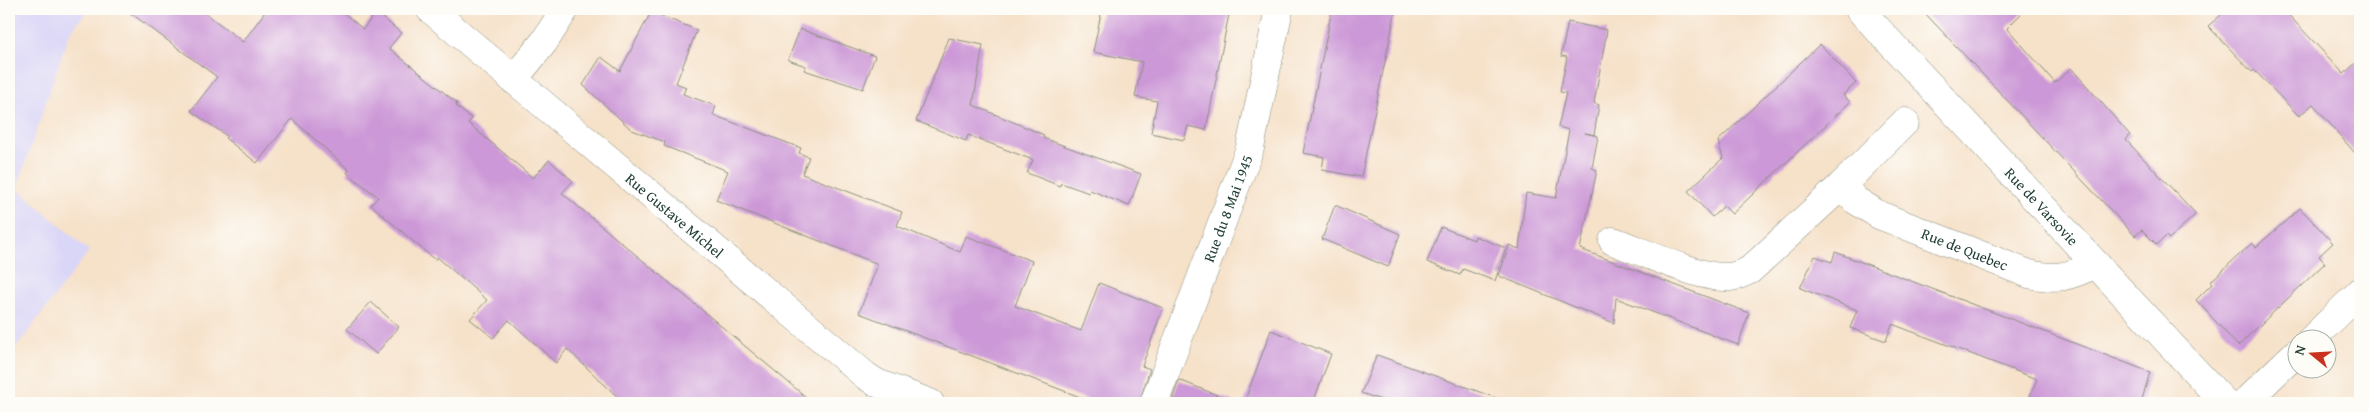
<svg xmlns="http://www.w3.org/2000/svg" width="2369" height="412" font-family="'Gentium Book Plus',serif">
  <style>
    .built { fill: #dad6f7 }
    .building { fill: #cc98d7 }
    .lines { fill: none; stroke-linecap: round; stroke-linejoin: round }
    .street-casing { stroke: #8a8f7e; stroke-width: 29 }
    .street { stroke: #fff; stroke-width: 28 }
    .labels { text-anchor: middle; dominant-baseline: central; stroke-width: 4; stroke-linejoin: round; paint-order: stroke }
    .street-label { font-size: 15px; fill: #1f3d34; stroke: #fdfcf7 }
  </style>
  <rect width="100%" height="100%" fill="#fdfcf7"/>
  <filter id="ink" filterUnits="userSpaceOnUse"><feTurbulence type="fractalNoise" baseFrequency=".02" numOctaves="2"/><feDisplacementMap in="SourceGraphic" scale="10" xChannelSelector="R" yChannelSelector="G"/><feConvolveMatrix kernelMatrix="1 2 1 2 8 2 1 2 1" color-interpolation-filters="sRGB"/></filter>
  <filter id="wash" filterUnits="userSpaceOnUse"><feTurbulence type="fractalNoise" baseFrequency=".0096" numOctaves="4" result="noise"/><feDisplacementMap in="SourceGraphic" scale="20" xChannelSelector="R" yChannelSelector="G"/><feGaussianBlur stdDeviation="1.12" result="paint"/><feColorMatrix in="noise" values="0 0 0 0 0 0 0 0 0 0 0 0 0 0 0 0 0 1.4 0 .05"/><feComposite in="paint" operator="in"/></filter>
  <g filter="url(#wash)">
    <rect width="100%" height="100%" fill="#f6e1c9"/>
    <path class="built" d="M 9,9 L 88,9 L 69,34 L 17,188 L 89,251 L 9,357 Z"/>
    <g id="blocks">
      <g class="building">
        <path d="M 125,9 L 200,9 L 243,42 L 267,9 L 339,9 L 363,29 L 376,12 L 401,33 L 389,48 L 457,103 L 456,106 L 472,119 L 468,123 L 533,178 L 549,160 L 573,181 L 562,193 L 813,403 L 624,403 L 567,349 L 556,363 L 509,320 L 493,338 L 470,319 L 487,300 L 437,257 L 435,260 L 371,205 L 378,197 L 347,173 L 349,170 L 292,119 L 257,163 L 225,138 L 227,136 L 191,111 L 217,77 Z"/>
        <path d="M 1102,9 L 1230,9 L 1206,130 L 1188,126 L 1184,140 L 1151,133 L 1157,101 L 1135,97 L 1142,62 L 1093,52 Z"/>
        <path d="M 1332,9 L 1396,9 L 1361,177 L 1322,170 L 1324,157 L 1303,153 Z"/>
        <path d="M 1921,9 L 2026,9 L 2007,28 L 2055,83 L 2071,68 L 2130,135 L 2126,140 L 2196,214 L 2169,239 L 2166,236 L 2157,245 L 2142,230 L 2135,236 Z"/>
        <path d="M 2228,9 L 2283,9 L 2344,74 L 2360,59 L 2360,159 L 2313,104 L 2299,116 L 2254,70 L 2252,72 L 2208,26 Z"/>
        <path d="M 651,12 L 697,30 L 676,83 L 686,87 L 683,94 L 716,106 L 713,115 L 801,148 L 799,153 L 809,157 L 802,174 L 902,212 L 897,226 L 960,252 L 966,236 L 1032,261 L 1015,306 L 1081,331 L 1099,283 L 1163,308 L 1142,366 L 1150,369 L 1139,403 L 1096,403 L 859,313 L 878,264 L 716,200 L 728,171 L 664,146 L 665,142 L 632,130 L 583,85 L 601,57 L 620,71 Z"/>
        <path d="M 1568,22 L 1607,30 L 1594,103 L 1599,105 L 1594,135 L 1585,133 L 1598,136 L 1592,168 L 1597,170 L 1580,249 L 1749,313 L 1738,345 L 1616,298 L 1614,323 L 1499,276 L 1509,245 L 1519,249 L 1526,193 L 1556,198 L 1569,130 L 1558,127 L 1566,93 L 1560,92 L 1567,57 L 1561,56 Z"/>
        <path d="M 800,29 L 875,56 L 863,89 L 804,70 L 806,66 L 788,60 Z"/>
        <path d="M 949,38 L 983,45 L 973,105 L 1044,135 L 1043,138 L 1141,174 L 1129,206 L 1090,190 L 1089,193 L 1061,183 L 1060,186 L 1027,173 L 1033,160 L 968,135 L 966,141 L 916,121 Z"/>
        <path d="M 1820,44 L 1856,83 L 1843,95 L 1850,102 L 1732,214 L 1724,206 L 1712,217 L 1688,191 L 1723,158 L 1718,141 Z"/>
        <path d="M 1335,205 L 1400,234 L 1388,267 L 1322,239 Z"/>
        <path d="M 2300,208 L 2333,243 L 2319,256 L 2325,263 L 2238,346 L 2196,300 L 2212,284 L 2210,282 L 2252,243 L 2256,247 Z"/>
        <path d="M 1441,227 L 1474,240 L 1475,236 L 1506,248 L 1495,281 L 1463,269 L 1460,275 L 1427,262 Z"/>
        <path d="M 1835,252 L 2150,372 L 2141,403 L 2049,403 L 2030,396 L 2037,379 L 1892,324 L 1886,341 L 1850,328 L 1857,310 L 1800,288 L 1815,256 L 1832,262 Z"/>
        <path d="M 371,302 L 399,327 L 376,354 L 347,329 Z"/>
        <path d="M 1271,330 L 1331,354 L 1313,403 L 1244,403 Z"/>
        <path d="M 1377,355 L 1499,399 L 1498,403 L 1390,403 L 1361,393 Z"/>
        <path d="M 1179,380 L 1232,401 L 1232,403 L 1171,403 Z"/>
      </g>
    </g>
  </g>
  <g filter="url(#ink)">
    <use href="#blocks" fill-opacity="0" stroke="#8a8f7e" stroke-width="1"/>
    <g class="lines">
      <defs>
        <g id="street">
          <path id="s1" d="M 430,9 L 866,376 L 877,383 L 930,403"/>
          <path id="s2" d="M 1859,9 L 2225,403"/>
          <path d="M 513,80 L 544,42 L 565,9"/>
          <path d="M 1842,185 L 1905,122"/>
          <path id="s3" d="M 1613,241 C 1641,251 1697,277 1724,277 C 1734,278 1741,274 1750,270 L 1842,185 L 1855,200 L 1879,215 L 2029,274 C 2058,280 2069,277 2096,264"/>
          <path d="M 2311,340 L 2360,292"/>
          <path id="s4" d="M 1154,403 L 1250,148 L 1279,9"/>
          <path d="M 2244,403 L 2296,353"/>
        </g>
      </defs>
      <use href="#street" class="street-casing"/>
      <use href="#street" class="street"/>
    </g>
  </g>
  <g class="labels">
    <g class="street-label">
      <text stroke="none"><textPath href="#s2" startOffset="269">Rue de Varsovie</textPath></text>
      <text stroke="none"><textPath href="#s4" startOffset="208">Rue du 8 Mai 1945</textPath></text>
      <text stroke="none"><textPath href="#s1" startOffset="320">Rue Gustave Michel</textPath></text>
      <text stroke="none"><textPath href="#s3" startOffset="410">Rue de Quebec</textPath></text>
    </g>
  </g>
  <rect width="2369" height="412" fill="none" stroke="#fdfcf7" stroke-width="30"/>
  <g transform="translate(2312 354) rotate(288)"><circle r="24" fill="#fdfcf7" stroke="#a4b0a9"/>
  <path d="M0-4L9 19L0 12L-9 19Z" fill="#c8321e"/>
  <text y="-8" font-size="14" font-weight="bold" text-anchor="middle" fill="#1f3d34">N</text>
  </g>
</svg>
